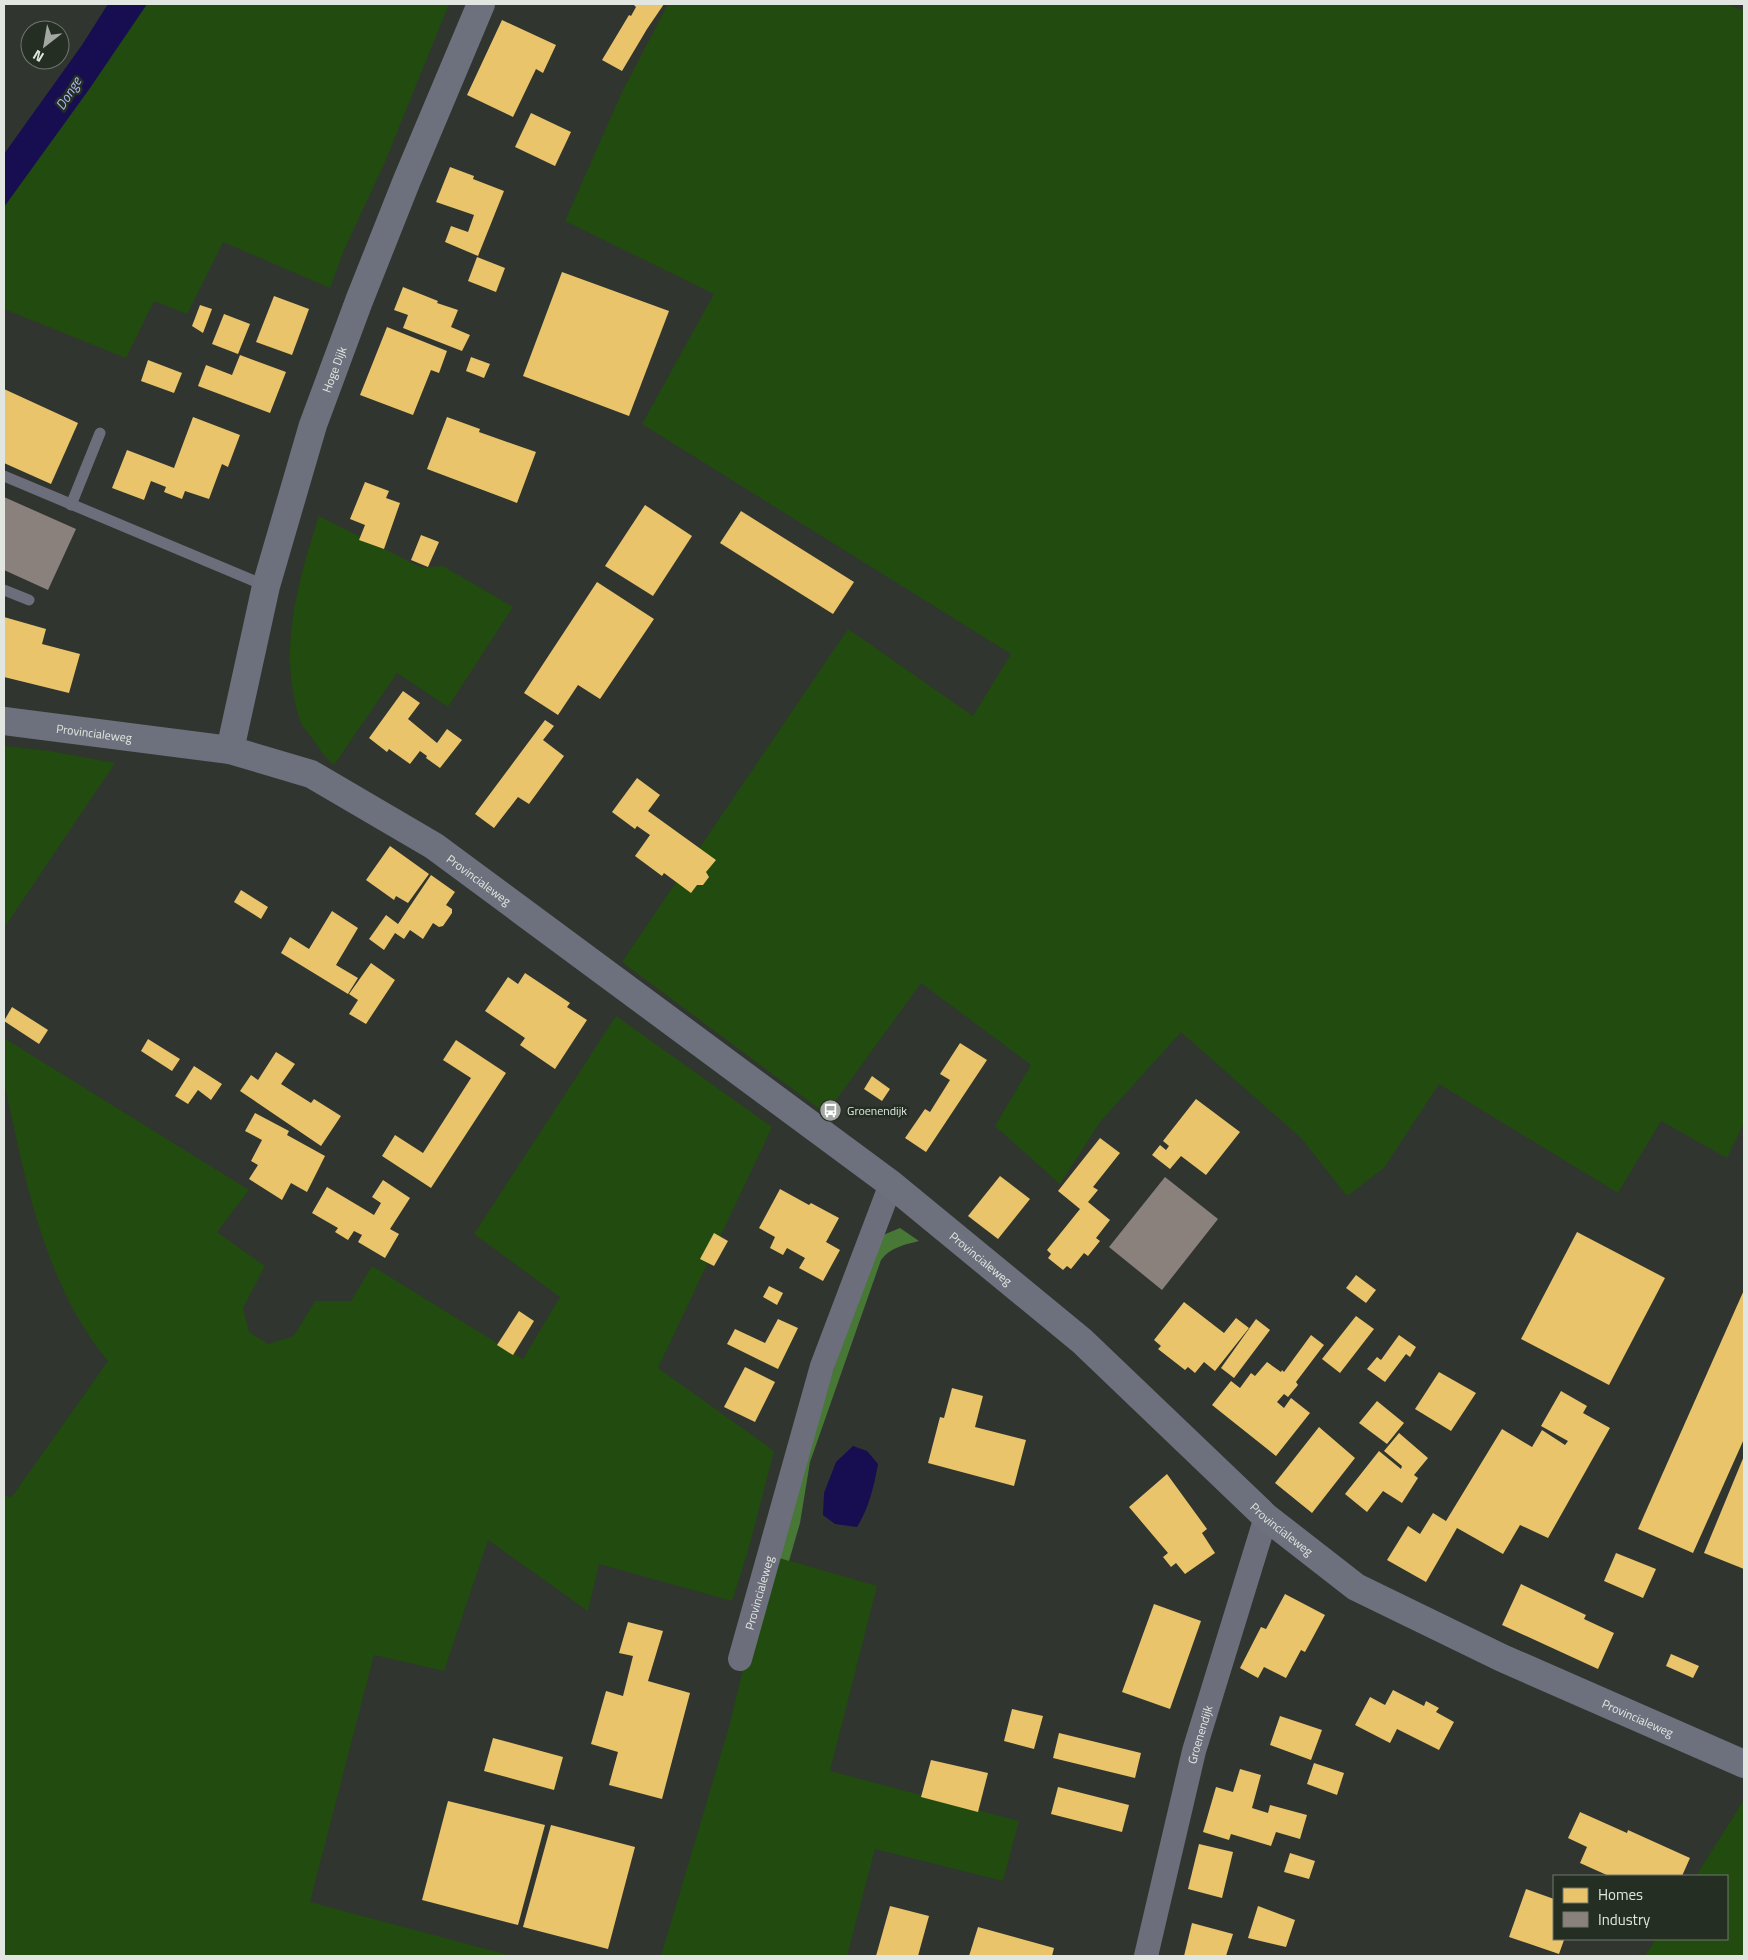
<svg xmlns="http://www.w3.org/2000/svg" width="1748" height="1960" font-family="'Titillium Web',sans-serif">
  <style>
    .green { fill: #224b0f }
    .forest { fill: #477836 }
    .water { fill: #160e50 }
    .homes { fill: #e9c46a }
    .industry { fill: #8a817c }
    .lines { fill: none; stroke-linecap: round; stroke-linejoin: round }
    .lane { stroke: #6c6f7b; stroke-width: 11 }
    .street { stroke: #6c6f7b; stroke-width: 24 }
    .secondary { stroke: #6c717d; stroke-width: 28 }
    .labels { text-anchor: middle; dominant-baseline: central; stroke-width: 5; stroke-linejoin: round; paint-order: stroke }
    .street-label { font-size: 12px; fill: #e1e7e0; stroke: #252e23 }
    .poi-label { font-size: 12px; fill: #e1e7e0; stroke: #252e23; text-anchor: start }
    .water-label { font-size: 14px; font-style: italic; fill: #aebafa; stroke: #252e23 }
  </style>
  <rect width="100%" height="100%" fill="#30352f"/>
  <g class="green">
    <path d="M 147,4 L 449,4 L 385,162 L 344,250 L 330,288 L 223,242 L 187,314 L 154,301 L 126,358 L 4,309 L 4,207 L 90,88 Z"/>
    <path d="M 668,4 L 1726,4 L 1744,11 L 1744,1123 L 1727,1158 L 1661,1121 L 1618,1193 L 1439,1084 L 1384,1168 L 1347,1196 L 1301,1138 L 1181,1032 L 1100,1122 L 1060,1184 L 995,1126 L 1031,1065 L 921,983 L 826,1114 L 622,962 L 848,629 L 973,716 L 1011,654 L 642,424 L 714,294 L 565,221 L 622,92 Z"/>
    <path d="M 319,516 L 422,568 L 443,566 L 513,607 L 448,707 L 397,673 L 334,765 C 326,759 321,751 315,742 C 310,735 303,728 300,720 C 277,652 298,581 319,516 Z"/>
    <path d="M 4,746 L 50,751 L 115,763 L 4,928 Z"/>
    <path d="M 616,1016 L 772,1127 L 658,1368 L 774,1451 L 748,1551 L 732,1601 L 599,1564 L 588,1611 L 488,1540 L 444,1671 L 374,1655 L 310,1902 L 512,1956 L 4,1956 L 4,1494 L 11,1498 L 108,1361 C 56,1299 33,1215 16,1137 C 12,1116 5,1094 4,1073 C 3,1061 4,1050 4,1038 L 249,1190 L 217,1232 L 265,1266 L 243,1308 L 249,1332 L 268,1344 L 294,1336 L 315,1301 L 351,1301 L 372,1266 L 523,1359 L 560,1297 L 474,1234 Z"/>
    <path d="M 773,1556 L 877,1586 L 830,1771 L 1019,1821 L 1003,1881 L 875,1849 L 847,1956 L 661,1956 L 729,1727 L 757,1611 Z"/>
    <path d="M 1744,1800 L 1744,1956 L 1645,1956 L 1656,1939 L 1727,1939 L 1727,1876 L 1696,1876 Z"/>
  </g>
  <path class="forest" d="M 900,1228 L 919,1241 C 904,1245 891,1247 881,1260 L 810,1462 L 800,1523 L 789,1561 L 773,1556 L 876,1238 Z"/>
  <g class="water">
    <path d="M 108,4 L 147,4 L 90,88 L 4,207 L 4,154 L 82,45 Z"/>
    <path d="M 853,1446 L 867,1451 L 878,1464 C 874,1486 869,1508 857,1527 L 835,1524 L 823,1515 L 824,1493 L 836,1462 Z"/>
  </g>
  <g class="homes">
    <path d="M 633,4 L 664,4 L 647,29 L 622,71 L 602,60 L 629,15 L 631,16 L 636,7 Z"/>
    <path d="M 502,20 L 556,45 L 543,73 L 536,69 L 513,117 L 467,95 Z"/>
    <path d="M 531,113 L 571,132 L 555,166 L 515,147 Z"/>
    <path d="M 450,167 L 474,176 L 473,179 L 504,191 L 478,256 L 445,242 L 451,226 L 468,232 L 474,215 L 436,202 Z"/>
    <path d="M 477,257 L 505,268 L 496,292 L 468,281 Z"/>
    <path d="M 562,272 L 669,311 L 629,416 L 523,376 Z"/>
    <path d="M 403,287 L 438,301 L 437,303 L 458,310 L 451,327 L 470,335 L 462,351 L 403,328 L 408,315 L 394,310 Z"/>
    <path d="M 274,296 L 309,309 L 292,355 L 256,342 Z"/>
    <path d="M 200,305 L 212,309 L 203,333 L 192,326 Z"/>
    <path d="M 224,314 L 250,324 L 238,354 L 212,344 Z"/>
    <path d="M 387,327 L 447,351 L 439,373 L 431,370 L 413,415 L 360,395 Z"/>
    <path d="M 240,355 L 286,372 L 270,413 L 198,386 L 206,365 L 232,375 Z"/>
    <path d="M 471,357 L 490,364 L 484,378 L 466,371 Z"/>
    <path d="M 148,360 L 182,373 L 174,393 L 141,381 Z"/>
    <path d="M 4,389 L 78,423 L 51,484 L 4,463 Z"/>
    <path d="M 193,417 L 240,435 L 228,467 L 222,464 L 209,499 L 185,491 L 182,499 L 164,492 L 166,487 L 151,481 L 144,500 L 112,488 L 127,450 L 174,468 Z"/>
    <path d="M 447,417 L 480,429 L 479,432 L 536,452 L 517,503 L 427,469 Z"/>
    <path d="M 365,482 L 389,491 L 386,498 L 400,503 L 384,549 L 359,540 L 365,525 L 350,519 Z"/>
    <path d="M 645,505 L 692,536 L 653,596 L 605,566 Z"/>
    <path d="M 741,511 L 854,582 L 833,614 L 720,543 Z"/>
    <path d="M 421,535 L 439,542 L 428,567 L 411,560 Z"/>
    <path d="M 597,582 L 654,619 L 600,699 L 578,685 L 558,715 L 524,693 Z"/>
    <path d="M 4,617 L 46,629 L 42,644 L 80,654 L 69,693 L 4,677 Z"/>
    <path d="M 403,691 L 420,703 L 408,719 L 437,743 L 447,729 L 462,740 L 440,768 L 426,758 L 427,756 L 420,751 L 410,764 L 389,749 L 387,752 L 369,738 Z"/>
    <path d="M 545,720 L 554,726 L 543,740 L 564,756 L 529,804 L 518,797 L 494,828 L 475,814 Z"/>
    <path d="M 637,778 L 660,795 L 648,811 L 716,860 L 706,872 L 709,877 L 703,885 L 697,885 L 691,893 L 664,873 L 662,876 L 635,856 L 650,835 L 637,826 L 635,829 L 612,812 Z"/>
    <path d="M 390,846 L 429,874 L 408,903 L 396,896 L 394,900 L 366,880 Z"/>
    <path d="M 431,875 L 455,892 L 446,905 L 452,909 L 452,913 L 443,926 L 439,927 L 433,923 L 423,939 L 410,930 L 404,939 L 395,933 L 384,950 L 369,939 L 386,915 L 398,924 Z"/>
    <path d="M 241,890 L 268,907 L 261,919 L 234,902 Z"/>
    <path d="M 332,911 L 358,928 L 336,965 L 358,978 L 348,994 L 281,953 L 290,937 L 309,949 Z"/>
    <path d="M 371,963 L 395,980 L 366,1024 L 349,1014 L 358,1000 L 349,994 Z"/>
    <path d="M 525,973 L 570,1003 L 567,1007 L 587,1020 L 555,1069 L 520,1045 L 525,1038 L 485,1011 L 508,977 L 518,984 Z"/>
    <path d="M 12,1007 L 48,1030 L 39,1044 L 4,1021 Z"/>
    <path d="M 148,1039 L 180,1059 L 172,1071 L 141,1051 Z"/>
    <path d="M 456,1040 L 506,1073 L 431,1188 L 382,1156 L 395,1135 L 423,1153 L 471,1078 L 443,1060 Z"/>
    <path d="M 960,1043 L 987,1060 L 926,1152 L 905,1138 L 925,1109 L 930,1112 L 950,1080 L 940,1074 Z"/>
    <path d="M 276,1052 L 295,1064 L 281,1084 L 311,1103 L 314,1099 L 341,1116 L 321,1146 L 240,1091 L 251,1075 L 258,1080 Z"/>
    <path d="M 194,1066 L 222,1084 L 211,1100 L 198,1090 L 188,1104 L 175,1096 Z"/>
    <path d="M 872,1076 L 890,1089 L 882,1101 L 864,1089 Z"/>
    <path d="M 1196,1099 L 1240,1132 L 1206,1175 L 1181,1156 L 1170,1169 L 1152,1155 L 1160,1145 L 1166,1150 L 1169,1146 L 1163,1141 Z"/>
    <path d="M 255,1113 L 289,1131 L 287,1135 L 325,1156 L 307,1192 L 291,1183 L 282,1200 L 249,1179 L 258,1165 L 251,1161 L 262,1140 L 245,1131 Z"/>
    <path d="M 1100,1138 L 1120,1153 L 1093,1187 L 1098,1190 L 1088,1202 L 1110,1220 L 1096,1238 L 1100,1241 L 1088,1256 L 1084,1253 L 1071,1269 L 1067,1266 L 1063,1270 L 1048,1258 L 1051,1254 L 1047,1250 L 1080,1209 L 1058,1191 Z"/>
    <path d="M 1000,1176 L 1030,1199 L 998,1239 L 968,1216 Z"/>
    <path d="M 383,1180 L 410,1198 L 390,1229 L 399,1234 L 385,1258 L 358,1242 L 362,1235 L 354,1231 L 348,1240 L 335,1232 L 338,1228 L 312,1213 L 327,1187 L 374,1215 L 381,1203 L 372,1197 Z"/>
    <path d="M 780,1189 L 809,1205 L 811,1203 L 839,1218 L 826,1242 L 840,1250 L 823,1281 L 799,1268 L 805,1258 L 787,1248 L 783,1255 L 770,1248 L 775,1237 L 759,1228 Z"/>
    <path d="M 1577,1232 L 1665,1278 L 1609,1385 L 1521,1339 Z"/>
    <path d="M 714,1233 L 728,1241 L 714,1266 L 700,1259 Z"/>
    <path d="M 1356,1275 L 1376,1290 L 1366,1303 L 1346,1288 Z"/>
    <path d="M 769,1286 L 783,1293 L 777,1305 L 763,1297 Z"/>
    <path d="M 1744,1290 L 1744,1439 L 1693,1553 L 1638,1529 Z"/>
    <path d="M 1184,1302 L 1224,1333 L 1236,1318 L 1249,1328 L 1215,1371 L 1204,1362 L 1195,1373 L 1188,1367 L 1185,1370 L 1158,1349 L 1161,1346 L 1154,1340 Z"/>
    <path d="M 519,1311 L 534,1321 L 513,1355 L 497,1345 Z"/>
    <path d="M 1356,1316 L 1374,1329 L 1340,1373 L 1322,1359 Z"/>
    <path d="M 778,1319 L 798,1328 L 778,1369 L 727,1344 L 735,1329 L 765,1343 Z"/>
    <path d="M 1256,1319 L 1270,1330 L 1234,1378 L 1221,1368 Z"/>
    <path d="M 1311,1335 L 1324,1345 L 1296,1382 L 1298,1385 L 1288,1397 L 1284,1394 L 1277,1402 L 1284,1408 L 1291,1398 L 1310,1413 L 1276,1456 L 1212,1405 L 1231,1381 L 1240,1388 L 1251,1373 L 1255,1376 L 1267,1362 L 1281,1372 L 1282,1370 L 1284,1372 Z"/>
    <path d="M 1399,1335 L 1416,1347 L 1410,1357 L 1406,1354 L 1385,1382 L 1367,1369 L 1377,1357 L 1381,1360 Z"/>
    <path d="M 745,1367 L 775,1382 L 755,1422 L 724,1407 Z"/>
    <path d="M 1439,1372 L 1476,1393 L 1451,1431 L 1415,1409 Z"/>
    <path d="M 952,1388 L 983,1396 L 975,1427 L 1026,1440 L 1014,1486 L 928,1463 L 940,1417 L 944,1418 Z"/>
    <path d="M 1561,1391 L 1587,1406 L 1583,1413 L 1610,1428 L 1548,1538 L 1520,1525 L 1503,1554 L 1457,1528 L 1426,1582 L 1387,1560 L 1408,1526 L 1420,1534 L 1433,1513 L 1446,1521 L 1502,1429 L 1532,1447 L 1542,1430 L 1565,1445 L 1568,1441 L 1541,1426 Z"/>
    <path d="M 1377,1401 L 1404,1423 L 1387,1444 L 1359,1423 Z"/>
    <path d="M 1319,1427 L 1355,1458 L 1312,1513 L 1275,1483 Z"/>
    <path d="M 1399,1433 L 1428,1458 L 1414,1475 L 1418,1478 L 1402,1503 L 1383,1491 L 1367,1512 L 1345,1494 L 1379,1451 L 1401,1469 L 1402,1466 L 1384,1451 Z"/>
    <path d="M 1744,1456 L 1744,1569 L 1704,1553 Z"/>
    <path d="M 1167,1474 L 1207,1529 L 1202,1533 L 1215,1553 L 1185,1574 L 1176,1563 L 1171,1567 L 1163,1557 L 1168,1553 L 1129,1507 Z"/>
    <path d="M 1616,1553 L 1656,1569 L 1643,1598 L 1604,1581 Z"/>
    <path d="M 1521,1584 L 1586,1615 L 1584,1619 L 1614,1633 L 1598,1669 L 1502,1625 Z"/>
    <path d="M 1285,1594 L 1325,1615 L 1305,1652 L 1301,1650 L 1286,1678 L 1264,1667 L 1258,1678 L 1240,1668 L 1261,1627 L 1266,1629 Z"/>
    <path d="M 1154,1604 L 1201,1621 L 1170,1709 L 1122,1692 Z"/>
    <path d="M 628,1622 L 663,1631 L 648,1681 L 690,1693 L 662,1799 L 609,1785 L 618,1752 L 591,1744 L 606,1691 L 623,1696 L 633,1656 L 619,1653 Z"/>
    <path d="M 1671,1654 L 1699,1666 L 1693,1678 L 1666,1666 Z"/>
    <path d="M 1393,1690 L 1424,1706 L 1426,1701 L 1439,1708 L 1436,1712 L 1454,1722 L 1439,1750 L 1397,1729 L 1390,1743 L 1355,1725 L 1370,1697 L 1385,1705 Z"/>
    <path d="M 1012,1709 L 1043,1716 L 1034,1749 L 1004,1741 Z"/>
    <path d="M 1280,1716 L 1322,1730 L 1311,1760 L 1270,1745 Z"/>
    <path d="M 1059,1733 L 1141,1753 L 1135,1778 L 1053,1758 Z"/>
    <path d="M 493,1738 L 563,1757 L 554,1790 L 484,1771 Z"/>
    <path d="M 931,1760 L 988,1773 L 978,1812 L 921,1797 Z"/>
    <path d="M 1314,1763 L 1344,1773 L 1337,1795 L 1307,1784 Z"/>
    <path d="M 1240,1769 L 1261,1775 L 1252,1808 L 1268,1813 L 1270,1805 L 1307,1815 L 1300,1839 L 1276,1832 L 1271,1846 L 1231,1834 L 1229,1840 L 1203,1832 L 1216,1787 L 1233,1792 Z"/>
    <path d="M 1058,1787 L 1129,1805 L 1122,1832 L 1051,1814 Z"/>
    <path d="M 448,1801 L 545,1825 L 518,1925 L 422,1900 Z"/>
    <path d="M 1580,1812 L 1627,1833 L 1628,1830 L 1690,1858 L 1682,1876 L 1609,1876 L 1580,1863 L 1587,1847 L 1568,1838 Z"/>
    <path d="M 551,1825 L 635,1847 L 608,1949 L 523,1927 Z"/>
    <path d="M 1199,1844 L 1233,1852 L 1222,1898 L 1188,1889 Z"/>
    <path d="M 1290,1853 L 1315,1861 L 1309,1879 L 1284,1872 Z"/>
    <path d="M 1526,1889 L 1554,1899 L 1554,1939 L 1564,1940 L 1559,1954 L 1509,1937 Z"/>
    <path d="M 890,1906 L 929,1916 L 918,1956 L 876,1956 Z"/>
    <path d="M 1258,1906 L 1295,1920 L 1286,1947 L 1248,1938 Z"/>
    <path d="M 1192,1923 L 1233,1934 L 1226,1956 L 1184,1956 Z"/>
    <path d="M 978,1927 L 1054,1948 L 1052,1956 L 969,1956 Z"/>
  </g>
  <g class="industry">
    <path d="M 4,497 L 76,529 L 48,590 L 4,570 Z"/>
    <path d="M 1165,1177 L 1218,1219 L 1162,1290 L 1109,1247 Z"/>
  </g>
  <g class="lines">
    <g class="lane">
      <path d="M 4,476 L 266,586"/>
      <path d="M 71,505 L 100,433"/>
      <path d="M 4,590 L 29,600"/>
    </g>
    <g class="street">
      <path id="s1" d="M 740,1659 L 822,1366 L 891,1184"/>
      <path id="s2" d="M 1146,1956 L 1194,1751 L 1266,1517"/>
    </g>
    <g class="secondary">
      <path id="s3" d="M 4,721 L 230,750 L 311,774 L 434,846 L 891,1184 L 1082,1341 L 1266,1517 L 1356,1587 L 1502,1658 L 1744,1764"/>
      <path id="s4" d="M 230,750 L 266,586 L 313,425 L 359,301 L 407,180 L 481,4"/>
    </g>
  </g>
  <defs>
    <symbol id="bus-disc" viewBox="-11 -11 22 22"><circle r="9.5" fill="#a3a9a2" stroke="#252e23"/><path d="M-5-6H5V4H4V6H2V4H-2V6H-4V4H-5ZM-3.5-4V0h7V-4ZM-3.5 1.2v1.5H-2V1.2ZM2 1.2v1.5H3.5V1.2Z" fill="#fff"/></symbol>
  </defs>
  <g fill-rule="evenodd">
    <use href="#bus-disc" x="818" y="1098" width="25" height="25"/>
  </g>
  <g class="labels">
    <g class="street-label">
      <text stroke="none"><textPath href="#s4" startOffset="395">Hoge Dijk</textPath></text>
      <text stroke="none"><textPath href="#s3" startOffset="91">Provincialeweg</textPath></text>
      <text stroke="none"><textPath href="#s3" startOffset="511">Provincialeweg</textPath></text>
      <text stroke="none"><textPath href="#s3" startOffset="1140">Provincialeweg</textPath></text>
      <text stroke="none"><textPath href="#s3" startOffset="1545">Provincialeweg</textPath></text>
      <text stroke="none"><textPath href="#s1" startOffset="69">Provincialeweg</textPath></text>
      <text stroke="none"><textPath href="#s3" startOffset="1950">Provincialeweg</textPath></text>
      <text stroke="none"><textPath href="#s2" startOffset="228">Groenendijk</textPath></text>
    </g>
    <g class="poi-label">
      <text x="847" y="1110">Groenendijk</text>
    </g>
    <g class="water-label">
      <text transform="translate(68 93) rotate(-58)">Donge</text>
    </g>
  </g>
  <rect width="1748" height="1960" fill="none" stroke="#e1e7e0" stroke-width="10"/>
  <rect x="1553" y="1875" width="175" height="65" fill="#252e23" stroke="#70786f"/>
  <rect x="1563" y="1888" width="25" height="15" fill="#e9c46a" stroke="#70786f"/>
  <text x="1598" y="1900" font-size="15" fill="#e1e7e0">Homes</text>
  <rect x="1563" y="1912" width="25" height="15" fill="#8a817c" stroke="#70786f"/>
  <text x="1598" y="1925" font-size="15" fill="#e1e7e0">Industry</text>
  <g transform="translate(45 45) rotate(211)"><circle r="24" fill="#252e23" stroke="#70786f"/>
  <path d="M0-4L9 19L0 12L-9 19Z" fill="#a3a9a2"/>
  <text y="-8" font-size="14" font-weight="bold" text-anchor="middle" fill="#e1e7e0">N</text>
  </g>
</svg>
